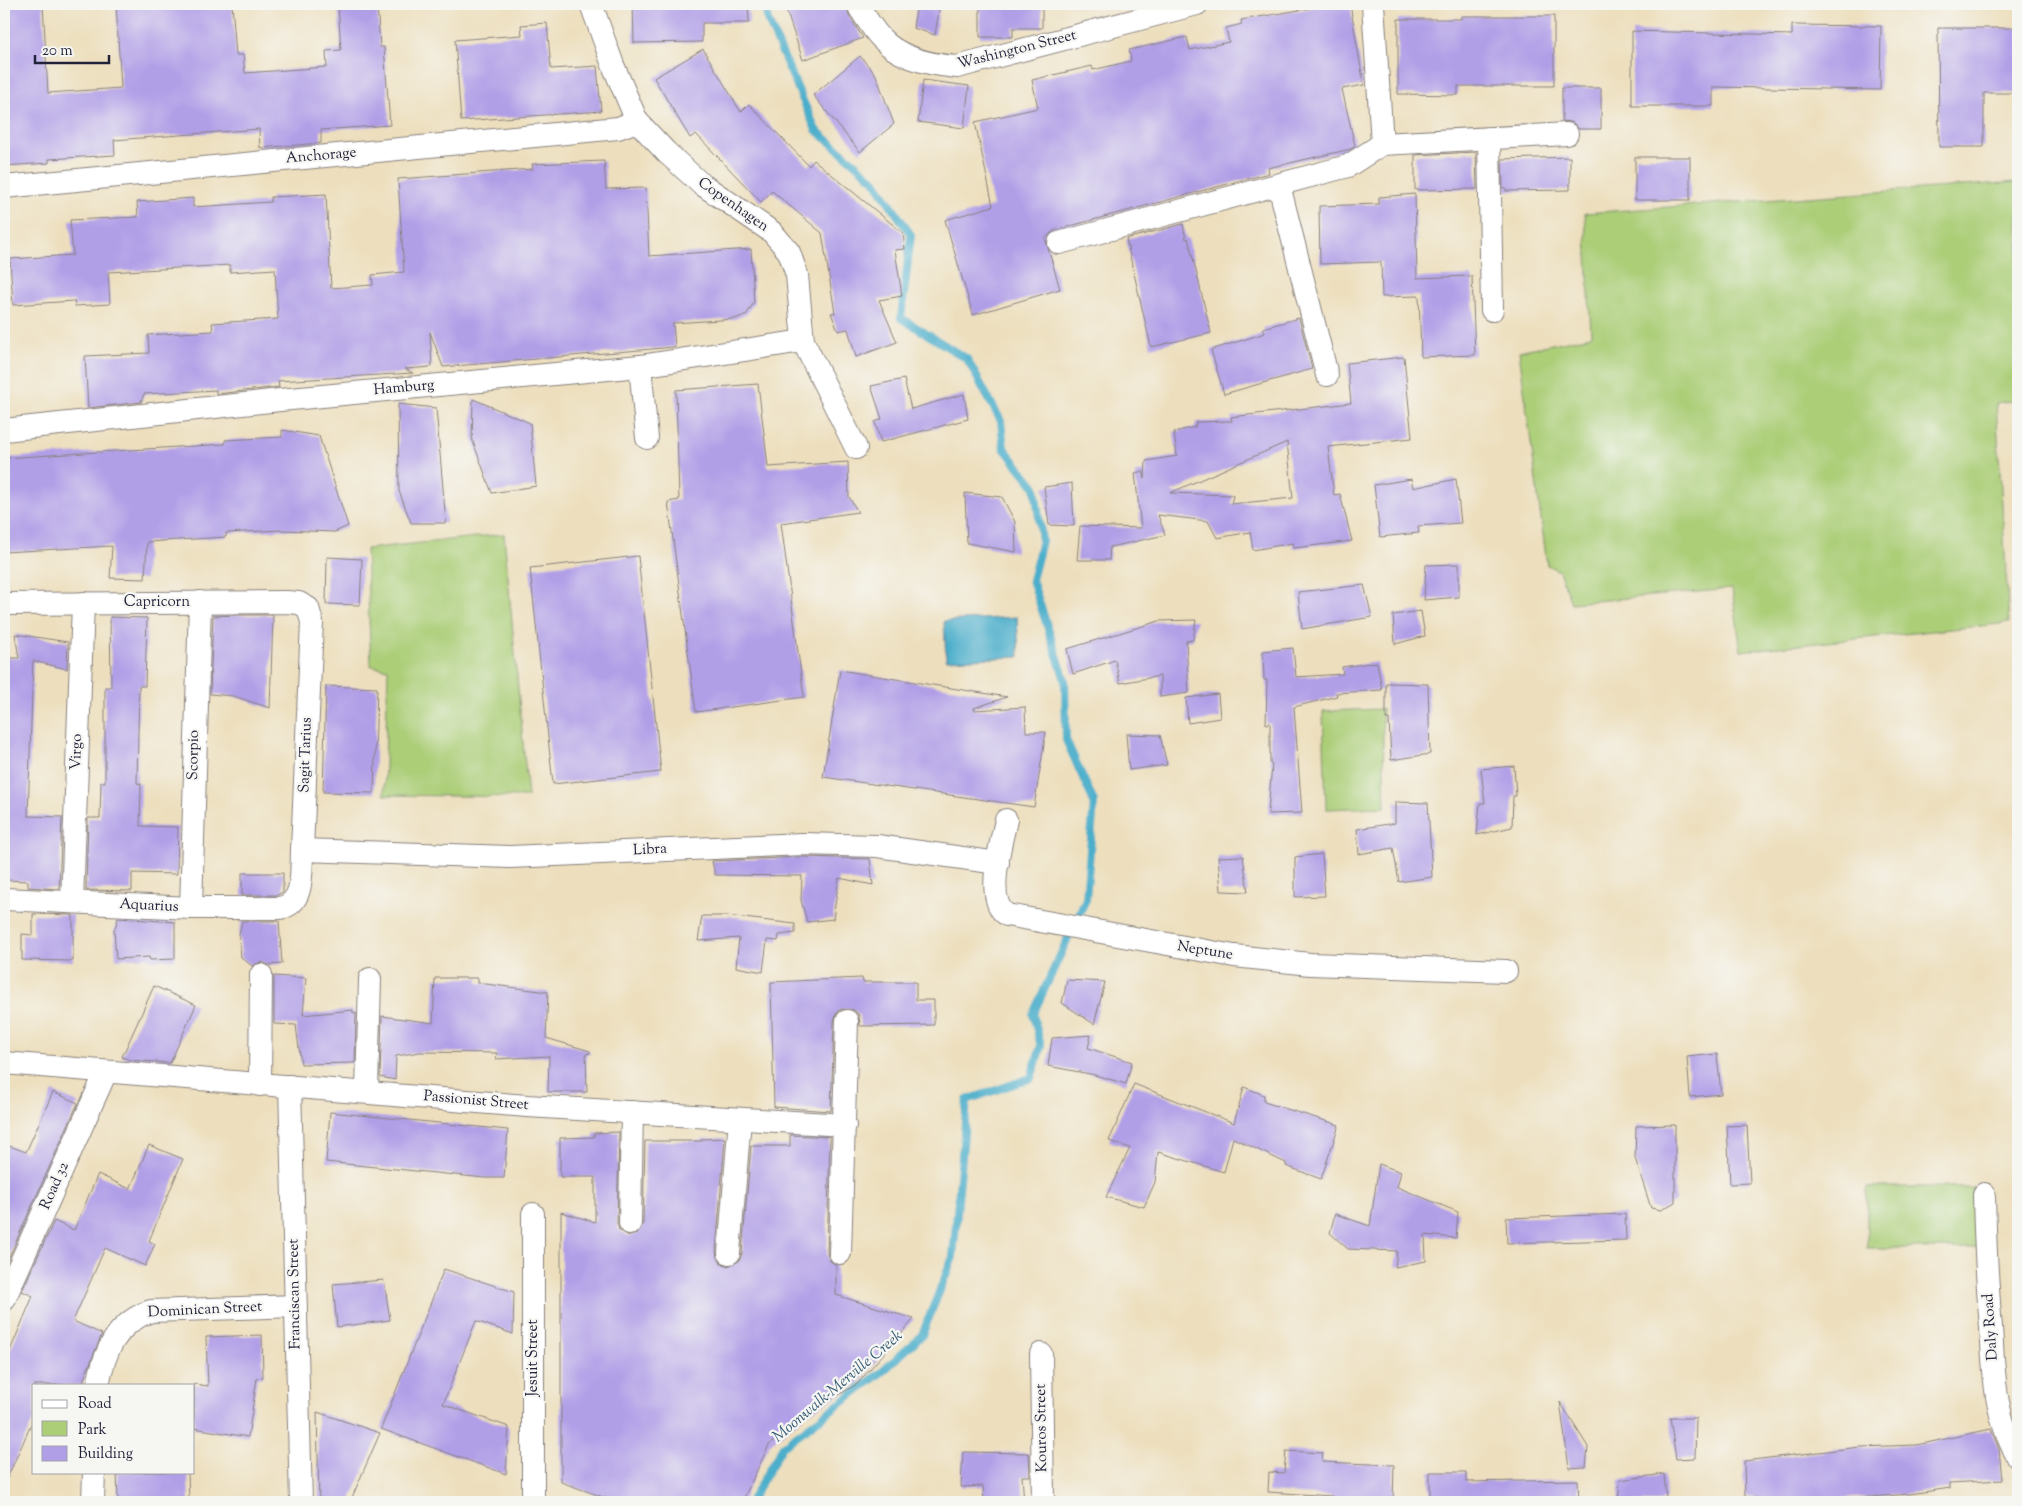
<svg xmlns="http://www.w3.org/2000/svg" width="2022" height="1506" font-family="'Sorts Mill Goudy',serif">
  <style>
    .green { fill: #abce77; stroke: #667859 }
    .water { fill: #4caecb; stroke: #376883 }
    .lines { fill: none; stroke-linecap: round; stroke-linejoin: round }
    .stream { stroke: #4caecb; stroke-width: 8 }
    .building { fill: #b09ee7; fill-rule: evenodd }
    .minor-casing { stroke: #88807c; stroke-width: 24 }
    .minor { stroke: #fff; stroke-width: 22 }
    .labels { text-anchor: middle; dominant-baseline: central; stroke-width: 4.5; stroke-linejoin: round; paint-order: stroke }
    .street-label { font-size: 15px; fill: #22223b; stroke: #f6f6f2 }
    .water-label { font-size: 16px; font-style: italic; fill: #335a75; stroke: #f6f6f2 }
  </style>
  <rect width="100%" height="100%" fill="#f6f6f2"/>
  <filter id="ink" filterUnits="userSpaceOnUse"><feTurbulence type="fractalNoise" baseFrequency=".02" numOctaves="2"/><feDisplacementMap in="SourceGraphic" scale="10" xChannelSelector="R" yChannelSelector="G"/><feConvolveMatrix kernelMatrix="1 2 1 2 8 2 1 2 1" color-interpolation-filters="sRGB"/></filter>
  <filter id="wash" filterUnits="userSpaceOnUse"><feTurbulence type="fractalNoise" baseFrequency=".0096" numOctaves="4" result="noise"/><feDisplacementMap in="SourceGraphic" scale="20" xChannelSelector="R" yChannelSelector="G"/><feGaussianBlur stdDeviation="1.12" result="paint"/><feColorMatrix in="noise" values="0 0 0 0 0 0 0 0 0 0 0 0 0 0 0 0 0 1.4 0 .05"/><feComposite in="paint" operator="in"/></filter>
  <g filter="url(#wash)">
    <rect width="100%" height="100%" fill="#eddfbd"/>
    <g class="green">
      <path d="M 2018,182 L 2018,400 L 1996,403 L 2009,623 L 1741,651 L 1732,589 L 1571,603 L 1559,571 L 1547,565 L 1519,351 L 1591,336 L 1585,213 Z"/>
      <path d="M 504,534 L 528,797 L 384,795 L 388,669 L 371,666 L 366,549 Z"/>
      <path d="M 1382,709 L 1385,807 L 1326,809 L 1323,711 Z"/>
      <rect x="1867" y="1187" width="114" height="61"/>
    </g>
    <path class="water" d="M 1017,617 L 1019,657 L 946,660 L 944,621 Z"/>
    <g class="lines">
      <path class="stream" d="M 750,1502 L 783,1446 L 882,1372 L 922,1335 L 953,1257 L 967,1100 L 1031,1078 L 1041,1046 L 1033,1014 L 1086,899 L 1094,802 L 1066,740 L 1065,680 L 1032,580 L 1042,541 L 1035,487 L 1004,448 L 1001,421 L 967,359 L 901,318 L 911,235 L 874,180 L 816,130 L 768,21 L 764,4"/>
    </g>
    <g id="blocks">
      <g class="building">
        <path d="M 4,4 L 43,4 L 48,93 L 121,88 L 116,4 L 232,4 L 236,55 L 243,55 L 245,73 L 327,67 L 326,51 L 341,50 L 338,4 L 377,4 L 380,47 L 384,47 L 390,125 L 321,130 L 321,143 L 260,148 L 259,129 L 114,140 L 115,155 L 49,159 L 49,163 L 4,166 Z"/>
        <path d="M 633,4 L 748,4 L 749,23 L 702,23 L 702,42 L 634,43 Z"/>
        <path d="M 784,4 L 846,4 L 849,16 L 863,38 L 803,60 Z"/>
        <path d="M 917,4 L 940,4 L 935,35 L 913,28 Z"/>
        <path d="M 980,4 L 1042,4 L 1042,28 L 1013,28 L 1013,37 L 980,37 Z"/>
        <path d="M 1335,4 L 1350,4 L 1364,85 L 1342,89 L 1355,146 L 1351,149 L 1268,168 L 1269,173 L 1055,230 L 1045,238 L 1060,289 L 973,315 L 945,220 L 993,206 L 975,122 L 1038,108 L 1032,80 L 1092,66 L 1093,70 L 1131,61 L 1129,50 L 1187,37 L 1190,50 L 1229,42 L 1226,28 L 1242,24 L 1241,20 Z"/>
        <path d="M 1461,16 L 1554,16 L 1554,86 L 1458,86 L 1458,95 L 1398,94 L 1398,19 L 1461,19 Z"/>
        <path d="M 547,23 L 551,69 L 597,66 L 601,111 L 461,121 L 455,40 L 522,35 L 521,25 Z"/>
        <path d="M 1792,25 L 1881,26 L 1880,90 L 1713,87 L 1713,106 L 1632,106 L 1632,31 L 1792,35 Z"/>
        <path d="M 1938,28 L 2018,28 L 2018,93 L 1984,93 L 1984,147 L 1939,147 Z"/>
        <path d="M 703,49 L 741,112 L 749,104 L 809,166 L 814,160 L 903,233 L 905,249 L 895,250 L 902,296 L 879,300 L 897,342 L 856,357 L 848,329 L 838,331 L 831,313 L 835,313 L 822,233 L 772,191 L 761,202 L 696,134 L 690,138 L 654,78 Z"/>
        <path d="M 860,56 L 876,75 L 894,124 L 860,152 L 813,95 Z"/>
        <path d="M 923,80 L 969,86 L 964,128 L 918,122 Z"/>
        <path d="M 1562,88 L 1601,88 L 1601,129 L 1579,129 L 1572,122 L 1562,121 Z"/>
        <path d="M 1476,152 L 1477,189 L 1415,190 L 1415,155 Z"/>
        <path d="M 1570,157 L 1570,190 L 1506,191 L 1506,188 L 1503,188 L 1502,159 Z"/>
        <rect x="1635" y="157" width="55" height="43"/>
        <path d="M 604,161 L 606,189 L 646,188 L 649,256 L 751,249 L 754,302 L 747,314 L 735,319 L 673,323 L 675,347 L 443,367 L 430,332 L 432,367 L 405,369 L 413,373 L 278,381 L 279,387 L 216,394 L 216,390 L 144,394 L 141,402 L 88,408 L 85,356 L 149,353 L 148,335 L 213,331 L 212,323 L 278,319 L 275,269 L 230,272 L 230,265 L 108,272 L 110,304 L 75,306 L 74,301 L 13,305 L 10,259 L 73,255 L 70,220 L 138,217 L 137,202 L 193,198 L 193,207 L 271,202 L 271,197 L 326,194 L 331,288 L 373,285 L 372,275 L 404,272 L 398,179 L 533,169 L 532,164 Z"/>
        <path d="M 1415,194 L 1417,278 L 1472,276 L 1475,355 L 1421,357 L 1419,296 L 1382,297 L 1381,262 L 1320,264 L 1319,206 L 1379,204 L 1379,197 Z"/>
        <path d="M 1183,224 L 1186,239 L 1188,238 L 1211,333 L 1151,347 L 1126,239 Z"/>
        <path d="M 1299,318 L 1312,369 L 1224,394 L 1211,350 L 1265,333 L 1263,328 Z"/>
        <path d="M 1404,357 L 1412,438 L 1328,447 L 1334,495 L 1340,494 L 1352,541 L 1294,548 L 1293,543 L 1253,550 L 1250,532 L 1217,538 L 1208,521 L 1158,515 L 1165,535 L 1110,547 L 1109,560 L 1077,560 L 1080,526 L 1141,528 L 1135,473 L 1143,471 L 1145,479 L 1146,461 L 1177,456 L 1174,432 L 1195,427 L 1196,422 L 1232,421 L 1231,417 L 1351,403 L 1347,363 ZM 1287,442 L 1293,498 L 1231,504 L 1233,495 L 1170,493 Z"/>
        <path d="M 904,379 L 911,409 L 964,394 L 968,419 L 881,442 L 875,422 L 882,419 L 871,386 Z"/>
        <path d="M 758,384 L 768,467 L 848,462 L 849,497 L 858,512 L 781,523 L 804,697 L 696,712 L 668,502 L 679,500 L 676,390 Z"/>
        <path d="M 473,399 L 530,423 L 536,486 L 492,493 L 472,439 Z"/>
        <path d="M 398,404 L 436,408 L 446,523 L 411,523 L 399,491 Z"/>
        <path d="M 282,430 L 319,436 L 348,526 L 335,532 L 281,530 L 226,533 L 226,537 L 147,542 L 145,579 L 110,578 L 112,546 L 4,552 L 4,458 L 225,444 L 225,440 L 282,437 Z"/>
        <path d="M 1411,479 L 1413,488 L 1456,479 L 1461,523 L 1418,526 L 1419,533 L 1380,537 L 1374,485 Z"/>
        <path d="M 1072,483 L 1074,526 L 1049,525 L 1044,487 Z"/>
        <path d="M 965,493 L 1002,497 L 1015,522 L 1016,552 L 967,543 Z"/>
        <path d="M 638,556 L 661,772 L 553,784 L 530,568 Z"/>
        <path d="M 327,557 L 362,559 L 360,605 L 326,604 Z"/>
        <path d="M 1459,564 L 1459,597 L 1424,600 L 1426,565 Z"/>
        <path d="M 1364,585 L 1372,617 L 1302,629 L 1298,592 Z"/>
        <path d="M 1421,611 L 1425,636 L 1395,644 L 1393,615 Z"/>
        <path d="M 237,615 L 273,615 L 270,708 L 233,696 L 210,694 L 213,616 Z"/>
        <path d="M 110,617 L 147,618 L 145,686 L 139,686 L 137,783 L 141,784 L 140,826 L 178,827 L 177,874 L 132,873 L 132,891 L 86,890 L 88,818 L 100,818 L 101,782 L 105,782 L 105,687 L 111,687 Z"/>
        <path d="M 1196,620 L 1193,640 L 1186,641 L 1189,693 L 1160,697 L 1160,676 L 1120,683 L 1115,660 L 1073,674 L 1067,649 L 1159,621 Z"/>
        <path d="M 15,634 L 68,642 L 67,669 L 33,661 L 28,816 L 62,817 L 59,889 L 28,887 L 28,881 L 4,880 L 4,658 L 19,658 Z"/>
        <path d="M 1293,648 L 1296,677 L 1343,674 L 1342,667 L 1377,662 L 1382,690 L 1336,693 L 1337,696 L 1294,707 L 1302,813 L 1268,814 L 1272,764 L 1270,764 L 1270,723 L 1266,724 L 1267,680 L 1264,680 L 1263,651 Z"/>
        <path d="M 840,670 L 1007,697 L 974,708 L 974,710 L 1025,707 L 1026,732 L 1046,732 L 1034,807 L 823,777 Z"/>
        <path d="M 1386,683 L 1428,684 L 1430,754 L 1391,760 L 1389,719 L 1386,719 Z"/>
        <path d="M 326,686 L 377,688 L 374,793 L 323,792 Z"/>
        <path d="M 1218,694 L 1220,718 L 1188,723 L 1186,698 Z"/>
        <path d="M 1126,734 L 1160,735 L 1167,765 L 1129,770 Z"/>
        <path d="M 1514,766 L 1516,796 L 1513,796 L 1512,827 L 1477,835 L 1480,803 L 1485,803 L 1481,769 Z"/>
        <path d="M 1395,802 L 1428,803 L 1432,877 L 1399,882 L 1393,848 L 1359,854 L 1357,829 L 1395,823 Z"/>
        <path d="M 1322,854 L 1325,896 L 1295,897 L 1295,857 Z"/>
        <path d="M 1243,856 L 1248,892 L 1221,891 L 1218,857 Z"/>
        <path d="M 803,857 L 870,859 L 873,885 L 839,878 L 833,919 L 807,922 L 801,900 L 802,876 L 715,875 L 712,861 Z"/>
        <path d="M 242,873 L 283,873 L 283,892 L 277,895 L 242,895 Z"/>
        <path d="M 33,914 L 73,915 L 73,961 L 22,960 L 22,934 L 33,935 Z"/>
        <path d="M 702,916 L 727,916 L 795,924 L 795,933 L 779,935 L 778,941 L 767,940 L 763,972 L 736,967 L 739,938 L 698,941 Z"/>
        <path d="M 118,918 L 175,922 L 175,959 L 150,960 L 149,957 L 116,959 L 114,931 Z"/>
        <path d="M 242,921 L 279,921 L 282,964 L 269,965 L 261,962 L 252,966 L 241,957 L 239,934 Z"/>
        <path d="M 274,976 L 306,978 L 303,1015 L 353,1010 L 353,1013 L 356,1013 L 355,1063 L 301,1064 L 296,1025 L 274,1024 Z"/>
        <path d="M 435,978 L 478,978 L 478,983 L 548,992 L 546,1038 L 590,1051 L 590,1053 L 586,1054 L 587,1092 L 548,1092 L 549,1056 L 496,1059 L 497,1053 L 420,1052 L 396,1056 L 395,1080 L 380,1077 L 382,1016 L 433,1023 Z"/>
        <path d="M 862,978 L 863,982 L 916,982 L 916,1000 L 934,1000 L 934,1025 L 860,1026 L 859,1015 L 854,1010 L 841,1009 L 836,1014 L 834,1021 L 831,1111 L 774,1107 L 771,982 Z"/>
        <path d="M 1067,980 L 1105,982 L 1094,1024 L 1062,1003 Z"/>
        <path d="M 154,986 L 196,1005 L 170,1063 L 130,1060 L 122,1057 Z"/>
        <path d="M 1091,1035 L 1088,1048 L 1132,1062 L 1126,1084 L 1095,1075 L 1048,1066 L 1052,1038 Z"/>
        <path d="M 1717,1054 L 1721,1094 L 1690,1097 L 1687,1057 Z"/>
        <path d="M 1134,1084 L 1234,1123 L 1244,1087 L 1264,1095 L 1264,1102 L 1339,1125 L 1321,1179 L 1286,1166 L 1286,1163 L 1233,1138 L 1224,1172 L 1158,1152 L 1155,1182 L 1144,1207 L 1106,1197 L 1130,1148 L 1109,1141 Z"/>
        <path d="M 53,1092 L 78,1103 L 4,1268 L 4,1144 L 26,1152 Z"/>
        <path d="M 330,1112 L 508,1130 L 504,1178 L 485,1178 L 326,1162 Z"/>
        <path d="M 1675,1125 L 1675,1202 L 1661,1210 L 1651,1208 L 1635,1158 L 1636,1126 Z"/>
        <path d="M 1747,1125 L 1750,1183 L 1730,1184 L 1727,1126 Z"/>
        <path d="M 619,1132 L 617,1223 L 619,1230 L 629,1236 L 637,1234 L 643,1224 L 645,1141 L 702,1141 L 702,1139 L 725,1138 L 716,1252 L 721,1263 L 728,1266 L 739,1261 L 742,1254 L 751,1146 L 790,1146 L 790,1135 L 830,1137 L 827,1253 L 829,1260 L 836,1265 L 836,1295 L 914,1319 L 857,1384 L 808,1413 L 769,1445 L 742,1502 L 617,1502 L 561,1482 L 561,1212 L 595,1222 L 595,1177 L 560,1177 L 560,1138 L 594,1137 L 594,1133 Z"/>
        <path d="M 149,1145 L 183,1159 L 149,1241 L 155,1244 L 145,1266 L 105,1248 L 73,1321 L 102,1334 L 87,1371 L 82,1385 L 34,1385 L 34,1418 L 4,1485 L 4,1365 L 33,1296 L 22,1291 L 54,1221 L 74,1230 L 98,1174 L 130,1189 Z"/>
        <path d="M 1379,1164 L 1401,1172 L 1397,1187 L 1458,1212 L 1456,1238 L 1425,1235 L 1426,1261 L 1395,1267 L 1397,1251 L 1348,1249 L 1330,1233 L 1335,1214 L 1370,1226 Z"/>
        <path d="M 1625,1214 L 1626,1240 L 1507,1243 L 1506,1218 Z"/>
        <path d="M 444,1269 L 514,1292 L 513,1334 L 476,1321 L 443,1404 L 509,1427 L 506,1474 L 381,1429 Z"/>
        <path d="M 384,1280 L 390,1320 L 337,1327 L 333,1284 Z"/>
        <path d="M 262,1335 L 263,1377 L 257,1378 L 248,1437 L 194,1428 L 194,1384 L 208,1386 L 206,1337 Z"/>
        <path d="M 1560,1402 L 1588,1447 L 1586,1467 L 1569,1468 Z"/>
        <path d="M 317,1412 L 380,1433 L 350,1502 L 319,1502 Z"/>
        <path d="M 1670,1418 L 1696,1418 L 1695,1458 L 1676,1459 Z"/>
        <path d="M 1991,1429 L 1999,1449 L 2002,1480 L 1950,1483 L 1950,1488 L 1910,1494 L 1801,1502 L 1745,1497 L 1744,1461 L 1860,1447 L 1917,1445 Z"/>
        <path d="M 1286,1451 L 1323,1453 L 1322,1462 L 1394,1465 L 1393,1502 L 1332,1502 L 1332,1496 L 1268,1492 L 1269,1472 L 1284,1473 Z"/>
        <path d="M 963,1452 L 1029,1453 L 1030,1476 L 1022,1476 L 1024,1502 L 984,1502 L 983,1486 L 961,1487 Z"/>
        <path d="M 117,1472 L 188,1472 L 189,1502 L 118,1502 Z"/>
        <path d="M 1430,1472 L 1466,1472 L 1466,1482 L 1578,1480 L 1579,1502 L 1430,1502 Z"/>
        <path d="M 1664,1474 L 1666,1499 L 1661,1500 L 1662,1502 L 1618,1502 L 1620,1480 Z"/>
      </g>
    </g>
  </g>
  <g filter="url(#ink)">
    <use href="#blocks" fill-opacity="0" stroke="#88807c" stroke-width="1"/>
    <g class="lines">
      <defs>
        <g id="minor">
          <path d="M 591,4 L 613,65 L 637,121 L 666,152 L 700,183 L 772,232 L 789,252 L 797,275 L 803,341 L 856,448"/>
          <path d="M 859,4 L 860,9 C 867,19 873,30 881,38 C 899,58 932,65 957,67 L 1197,4"/>
          <path d="M 1373,4 L 1382,144"/>
          <path d="M 1489,138 L 1492,310"/>
          <path d="M 1279,185 L 1327,375"/>
          <path d="M 4,187 L 618,128 L 637,121"/>
          <path d="M 1059,243 L 1348,166 L 1382,144 L 1567,134"/>
          <path d="M 640,366 L 647,438"/>
          <path d="M 4,430 L 280,400 L 640,366 L 803,341"/>
          <path d="M 4,604 L 287,602 L 299,603 L 308,608 L 312,622 L 302,850 C 301,871 305,905 279,908 L 191,908 L 4,899"/>
          <path d="M 1006,820 C 1001,843 984,901 1007,915 L 1234,956 L 1310,964 L 1506,971"/>
          <path d="M 302,850 L 510,857 L 803,844 L 877,846 L 998,863"/>
          <path d="M 72,902 L 83,603"/>
          <path d="M 191,908 L 200,602"/>
          <path d="M 4,1063 L 527,1106 L 845,1125"/>
          <path d="M 260,1085 L 261,975"/>
          <path d="M 290,1086 L 301,1502"/>
          <path d="M 367,1091 L 370,979"/>
          <path d="M 1984,1194 C 1985,1239 1987,1283 1991,1327 C 1994,1373 1994,1417 2018,1457"/>
          <path d="M 533,1214 L 533,1502"/>
          <path d="M 630,1223 L 632,1112"/>
          <path d="M 729,1253 L 740,1119"/>
          <path d="M 840,1253 L 847,1021"/>
          <path d="M 4,1300 L 106,1072"/>
          <path d="M 1041,1354 L 1043,1502"/>
          <path d="M 98,1385 C 104,1352 117,1322 151,1311 L 295,1306"/>
          <path d="M 93,1502 L 94,1472"/>
        </g>
      </defs>
      <use href="#minor" class="minor-casing"/>
      <use href="#minor" class="minor"/>
    </g>
  </g>
  <g class="labels">
    <g class="street-label">
      <text transform="translate(1017 50) rotate(-14)">Washington Street</text>
      <text transform="translate(321 156) rotate(-5)">Anchorage</text>
      <text transform="translate(733 205) rotate(35)">Copenhagen</text>
      <text transform="translate(404 388) rotate(-5)">Hamburg</text>
      <text x="157" y="602">Capricorn</text>
      <text transform="translate(77 752) rotate(-88)">Virgo</text>
      <text transform="translate(194 755) rotate(-89)">Scorpio</text>
      <text transform="translate(306 755) rotate(-88)">Sagit Tarius</text>
      <text transform="translate(650 850) rotate(-3)">Libra</text>
      <text transform="translate(149 906) rotate(3)">Aquarius</text>
      <text transform="translate(1205 951) rotate(9)">Neptune</text>
      <text transform="translate(476 1101) rotate(5)">Passionist Street</text>
      <text transform="translate(55 1186) rotate(-66)">Road 32</text>
      <text transform="translate(295 1294) rotate(-91)">Franciscan Street</text>
      <text transform="translate(205 1310) rotate(-3)">Dominican Street</text>
      <text transform="translate(1991 1327) rotate(-94)">Daly Road</text>
      <text transform="translate(533 1358) rotate(-90)">Jesuit Street</text>
      <text transform="translate(1042 1428) rotate(-91)">Kouros Street</text>
    </g>
    <g class="water-label">
      <text transform="translate(838 1387) rotate(-40)">Moonwalk-Merville Creek</text>
    </g>
  </g>
  <rect width="2022" height="1506" fill="none" stroke="#f6f6f2" stroke-width="20"/>
  <rect x="32" y="1384" width="162" height="90" fill="#f6f6f2" stroke="#a1a1a9"/>
  <rect x="42" y="1400" width="25" height="8" fill="#ffffff" stroke="#a1a1a9"/>
  <text x="78" y="1408" font-size="15" fill="#22223b">Road</text>
  <rect x="42" y="1421" width="25" height="15" fill="#abce77" stroke="#a1a1a9"/>
  <text x="78" y="1434" font-size="15" fill="#22223b">Park</text>
  <rect x="42" y="1446" width="25" height="15" fill="#b09ee7" stroke="#a1a1a9"/>
  <text x="78" y="1458" font-size="15" fill="#22223b">Building</text>
  <path d="M35 55v8h74v-8" fill="none" stroke="#22223b" stroke-width="2.5"/>
  <text x="42" y="55" font-size="15" fill="#22223b" stroke="#f6f6f2" stroke-width="4" paint-order="stroke">20 m</text>
</svg>
